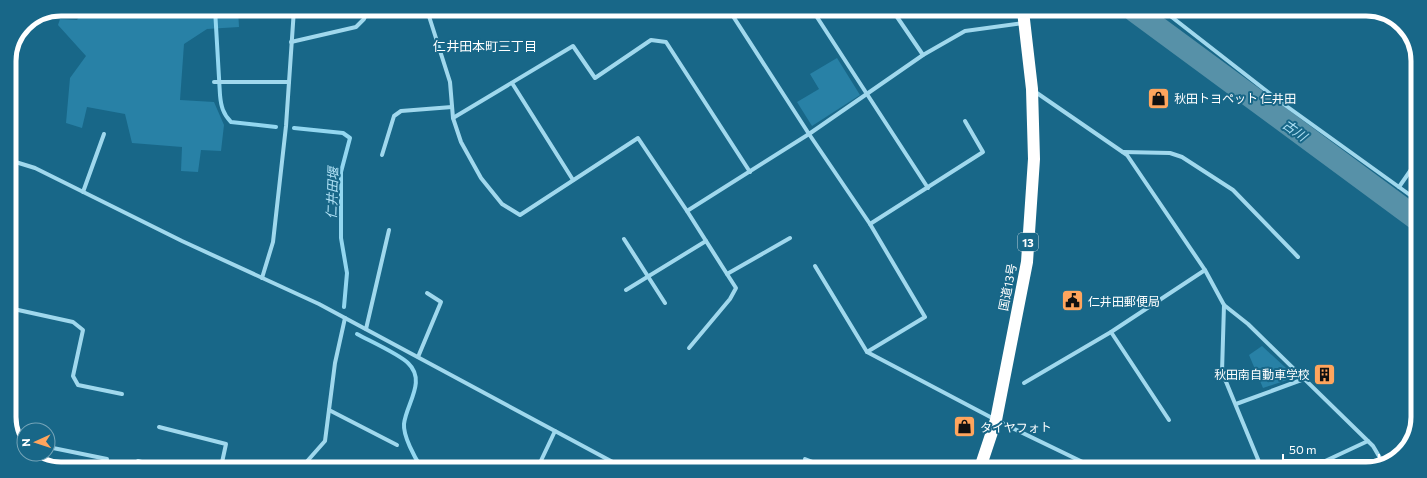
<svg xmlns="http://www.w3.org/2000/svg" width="1427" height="478" font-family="Commissioner,'Noto Sans JP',sans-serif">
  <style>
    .green { fill: #2881a6 }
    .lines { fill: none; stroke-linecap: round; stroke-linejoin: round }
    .stream { stroke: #93d7f0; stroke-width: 4 }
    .river { stroke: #5791a8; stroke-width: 23 }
    .street { stroke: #a0d8ed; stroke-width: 4 }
    .highway { stroke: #fff; stroke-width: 12 }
    .labels { text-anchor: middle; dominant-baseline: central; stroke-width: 4; stroke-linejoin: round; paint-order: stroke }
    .shield { fill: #186788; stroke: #bad1db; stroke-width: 1 }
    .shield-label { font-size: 11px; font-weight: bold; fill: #fff }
    .poi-label { font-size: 12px; fill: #fff; stroke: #186788; text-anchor: start }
    .street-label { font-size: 12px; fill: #fff; stroke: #186788 }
    .neighbourhood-label { font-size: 13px; fill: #fff; stroke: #186788 }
    .water-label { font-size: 13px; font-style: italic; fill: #b0e2f6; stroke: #186788 }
    .rim { fill: none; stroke: #fff; stroke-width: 5 }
  </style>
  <rect width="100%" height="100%" fill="#186788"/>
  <g class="green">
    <path d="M 85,9 L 238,9 L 239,27 L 207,29 L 184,44 L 180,100 L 214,102 L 224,125 L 221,151 L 201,150 L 198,172 L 181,171 L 182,147 L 132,143 L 125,114 L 87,107 L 82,128 L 66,123 L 70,78 L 86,56 L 58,25 L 60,19 L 77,20 Z"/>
    <path d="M 837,58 L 860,95 L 812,126 L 797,102 L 819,89 L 810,74 Z"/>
    <path d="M 1262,346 L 1286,368 L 1287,380 L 1263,388 L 1249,355 Z"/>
  </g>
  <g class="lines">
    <g class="stream">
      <path d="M 215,9 L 220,95 C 221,106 223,114 231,122 L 276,127"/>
      <path d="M 9,102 L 18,38"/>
      <path d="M 294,128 L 343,133 L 350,138 L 341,172 L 341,238 L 347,273 L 344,307"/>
      <path d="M 357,334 C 370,341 399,354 408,363 C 427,381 406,404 404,424 C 403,436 415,458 421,467"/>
    </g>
    <path class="river" d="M 1135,11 L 1417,219"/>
    <g class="street">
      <path d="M 427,10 L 450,82 L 453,118 L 461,142 L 481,178 L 502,204 L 520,215 L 638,138 L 687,211"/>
      <path d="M 729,10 L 809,134 L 923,55 L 893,11"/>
      <path d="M 813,11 L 928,188"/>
      <path d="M 1164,11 L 1278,100 L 1417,200"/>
      <path d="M 291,42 L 356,27 L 364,19 L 368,10"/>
      <path d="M 923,55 L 965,31 L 1023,23"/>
      <path d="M 9,60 L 10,57"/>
      <path d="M 214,82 L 289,82"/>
      <path d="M 512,83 L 573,180"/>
      <path d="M 1034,91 L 1127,155 L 1205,270 L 1224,305 L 1248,324 L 1373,446 L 1383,463"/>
      <path d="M 453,118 L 573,46 L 595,78 L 651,40 L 666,42 L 750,172"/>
      <path d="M 1123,152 L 1170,153 L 1182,157 L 1233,190 L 1298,257"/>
      <path d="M 382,155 L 394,116 L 401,111 L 452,107"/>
      <path d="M 9,160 L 35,168 L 182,241 L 319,304 L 622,467"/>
      <path d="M 1399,187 L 1417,161"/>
      <path d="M 83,192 L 104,134"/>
      <path d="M 870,224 L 983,152 L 965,121"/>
      <path d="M 790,238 L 727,274 L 687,211 L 809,134 L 870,224 L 925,317 L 867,352 L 996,420 L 1095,468"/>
      <path d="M 624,239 L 665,303"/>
      <path d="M 815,266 L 867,352"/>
      <path d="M 262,278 L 273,242 L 286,126 L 294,9"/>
      <path d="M 626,290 L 706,241"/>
      <path d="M 1224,305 L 1222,372 L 1262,469"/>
      <path d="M 9,308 L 73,322 L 83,330 L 73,376 L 78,385 L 122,394"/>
      <path d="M 366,329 L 389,230"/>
      <path d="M 1111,332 L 1169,420"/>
      <path d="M 689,348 L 730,299 L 736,288 L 727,274"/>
      <path d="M 418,357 L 441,302 L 427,293"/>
      <path d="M 1024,383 L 1111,332 L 1205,270"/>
      <path d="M 1236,404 L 1304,379"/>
      <path d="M 329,410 L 397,445"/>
      <path d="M 159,427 L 226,444 L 221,467"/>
      <path d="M 18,444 L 24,443"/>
      <path d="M 48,447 L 107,459"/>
      <path d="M 805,459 L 828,468"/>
      <path d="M 138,461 L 159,467"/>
      <path d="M 302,467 L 325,441 L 335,363 L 345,318"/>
      <path d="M 538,467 L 555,431"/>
      <path d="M 1308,469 L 1368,441"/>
    </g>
    <path class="highway" d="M 980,468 L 996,420 L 1027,262 L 1034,159 L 1032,89 L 1023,11"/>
  </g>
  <defs>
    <symbol id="shop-square" viewBox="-11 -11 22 22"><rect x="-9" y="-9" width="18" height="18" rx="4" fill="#ffa55d" stroke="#186788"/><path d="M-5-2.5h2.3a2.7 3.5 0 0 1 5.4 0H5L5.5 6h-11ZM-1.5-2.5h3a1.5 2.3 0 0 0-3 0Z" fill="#111"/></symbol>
    <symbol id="civic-square" viewBox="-11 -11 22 22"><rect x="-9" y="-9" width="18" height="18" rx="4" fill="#ffa55d" stroke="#186788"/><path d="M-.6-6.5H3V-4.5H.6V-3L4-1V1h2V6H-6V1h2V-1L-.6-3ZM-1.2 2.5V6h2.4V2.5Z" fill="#111"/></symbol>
    <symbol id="building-square" viewBox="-11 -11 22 22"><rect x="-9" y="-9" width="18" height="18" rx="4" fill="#ffa55d" stroke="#186788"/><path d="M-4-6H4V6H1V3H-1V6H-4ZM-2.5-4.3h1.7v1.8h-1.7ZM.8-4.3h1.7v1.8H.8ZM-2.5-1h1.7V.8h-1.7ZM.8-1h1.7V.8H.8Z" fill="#111"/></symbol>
  </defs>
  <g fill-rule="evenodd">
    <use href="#shop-square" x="1146" y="86" width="25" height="25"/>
    <use href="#civic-square" x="1060" y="288" width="25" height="25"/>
    <use href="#building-square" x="1312" y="362" width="25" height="25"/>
    <use href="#shop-square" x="952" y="414" width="25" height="25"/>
  </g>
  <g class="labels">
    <rect class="shield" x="1018" y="233" width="20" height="18" rx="3"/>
    <g class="shield-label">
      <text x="1028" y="242">13</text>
    </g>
    <g class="poi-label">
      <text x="1174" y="98">秋田トヨペット 仁井田</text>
      <text x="1088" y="301">仁井田郵便局</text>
      <text x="1310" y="374" text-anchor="end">秋田南自動車学校</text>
      <text x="980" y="427">タイヤフォト</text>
    </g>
    <g class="street-label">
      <text transform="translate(1007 287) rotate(-79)">国道13号</text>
    </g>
    <g class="neighbourhood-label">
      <text x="485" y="46">仁井田本町三丁目</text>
    </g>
    <g class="water-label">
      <text transform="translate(1295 130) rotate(36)">古川</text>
      <text transform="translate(332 193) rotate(-88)">仁井田堰</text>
    </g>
  </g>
  <path d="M0 0H1427V478H0ZM61 16H1366A45 45 0 0 1 1411 61V417A45 45 0 0 1 1366 462H61A45 45 0 0 1 16 417V61A45 45 0 0 1 61 16Z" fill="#186788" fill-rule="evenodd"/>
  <path class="rim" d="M61 16H1366A45 45 0 0 1 1411 61V417A45 45 0 0 1 1366 462H61A45 45 0 0 1 16 417V61A45 45 0 0 1 61 16Z"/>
  <g transform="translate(36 442) rotate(267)"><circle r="19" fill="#186788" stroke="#74a4b8"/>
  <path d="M0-3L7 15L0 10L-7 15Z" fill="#ffa55d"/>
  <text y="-6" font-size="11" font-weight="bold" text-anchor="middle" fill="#ffffff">N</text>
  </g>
  <path d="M1283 454v6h96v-6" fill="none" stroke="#ffffff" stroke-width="2"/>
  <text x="1289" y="454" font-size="12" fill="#ffffff" stroke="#186788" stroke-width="3" paint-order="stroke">50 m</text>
</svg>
